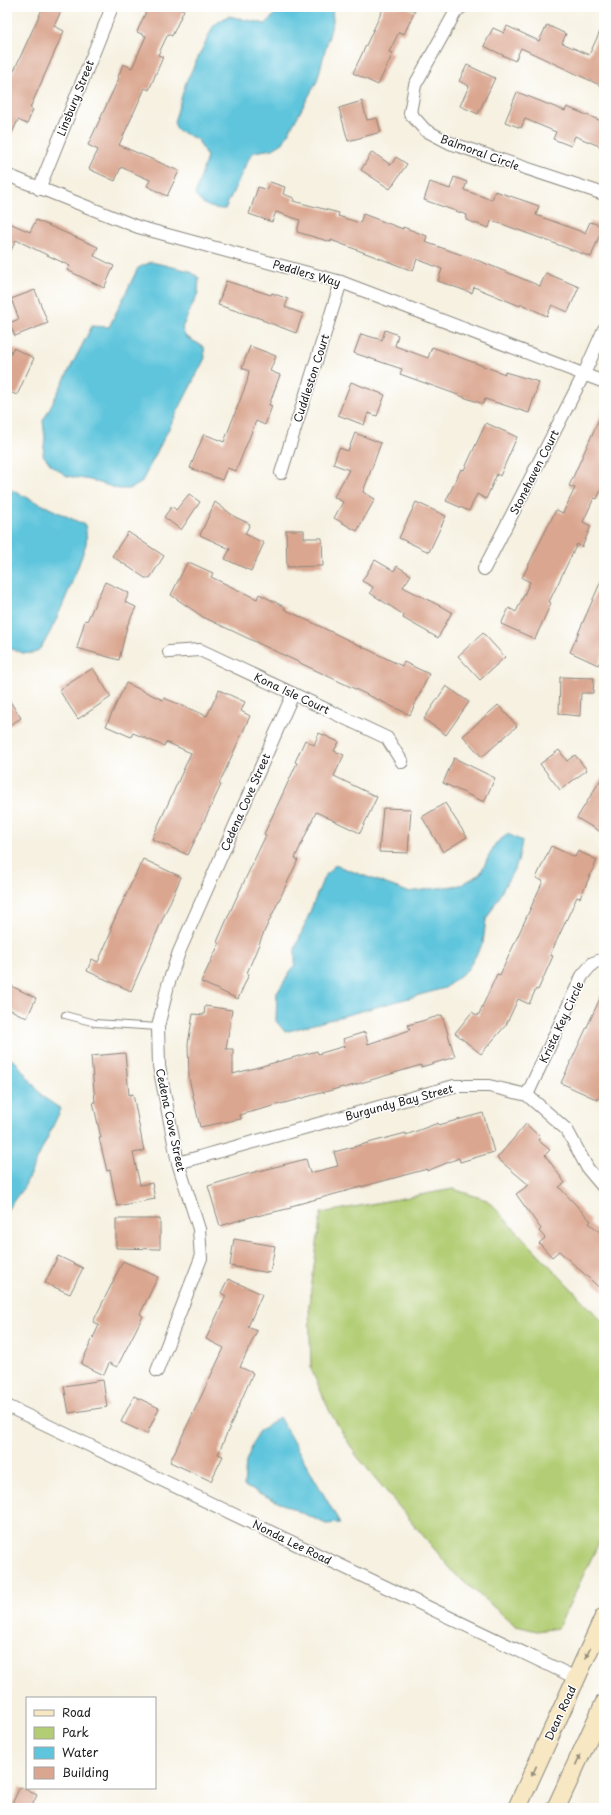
<svg xmlns="http://www.w3.org/2000/svg" width="611" height="1815" font-family="'Playpen Sans',sans-serif">
  <style>
    .green { fill: #b2cd74; stroke: #677448 }
    .water { fill: #5fc5dc; stroke: #3e707c }
    .building { fill: #daa68f }
    .lines { fill: none; stroke-linecap: round; stroke-linejoin: round }
    .lane-casing { stroke: #89867e; stroke-width: 8 }
    .street-casing { stroke: #89867e; stroke-width: 14 }
    .secondary-casing { stroke: #89867e; stroke-width: 20 }
    .lane { stroke: #fff; stroke-width: 6 }
    .street { stroke: #fff; stroke-width: 12 }
    .secondary { stroke: #f7e8c3; stroke-width: 18 }
    .oneway { fill: #948c78 }
    .labels { text-anchor: middle; dominant-baseline: central; stroke-width: 3; stroke-linejoin: round; paint-order: stroke }
    .street-label { font-size: 11px; fill: #1c1c1c; stroke: #fff }
  </style>
  <rect width="100%" height="100%" fill="#fff"/>
  <filter id="ink" filterUnits="userSpaceOnUse"><feTurbulence type="fractalNoise" baseFrequency=".025" numOctaves="2"/><feDisplacementMap in="SourceGraphic" scale="8" xChannelSelector="R" yChannelSelector="G"/><feConvolveMatrix kernelMatrix="1 2 1 2 8 2 1 2 1" color-interpolation-filters="sRGB"/></filter>
  <filter id="wash" filterUnits="userSpaceOnUse"><feTurbulence type="fractalNoise" baseFrequency=".012" numOctaves="4" result="noise"/><feDisplacementMap in="SourceGraphic" scale="16" xChannelSelector="R" yChannelSelector="G"/><feGaussianBlur stdDeviation="0.9" result="paint"/><feColorMatrix in="noise" values="0 0 0 0 0 0 0 0 0 0 0 0 0 0 0 0 0 1.4 0 .05"/><feComposite in="paint" operator="in"/></filter>
  <g filter="url(#wash)">
    <rect width="100%" height="100%" fill="#f6f1e1"/>
    <path class="green" d="M 453,1189 L 487,1200 L 604,1323 L 604,1532 L 558,1628 L 537,1631 L 516,1626 L 456,1575 L 356,1455 L 330,1412 L 311,1369 L 309,1305 L 321,1213 Z"/>
    <g class="water">
      <path d="M 281,7 L 332,7 L 333,21 L 317,81 L 283,143 L 273,149 L 254,152 L 248,160 L 225,209 C 212,209 203,206 195,195 L 207,157 L 198,140 L 177,130 L 174,122 L 186,82 L 214,25 L 228,16 L 266,24 Z"/>
      <path d="M 151,262 L 190,271 L 199,278 L 198,293 L 182,328 L 185,336 L 204,347 L 205,358 L 141,483 L 130,489 L 119,489 L 90,480 L 67,476 L 52,466 L 43,455 L 45,438 L 43,421 L 92,326 L 109,327 L 138,268 Z"/>
      <path d="M 7,488 L 85,525 C 86,531 87,538 86,544 C 81,560 49,646 36,652 C 26,656 16,651 7,647 Z"/>
      <path d="M 508,834 L 522,841 L 518,862 L 486,920 L 483,943 L 468,969 L 445,988 L 285,1032 L 276,1021 L 277,993 L 295,964 L 295,949 L 324,877 L 335,865 L 408,892 L 461,885 L 480,874 L 495,844 Z"/>
      <path d="M 7,1057 L 16,1062 L 43,1097 L 61,1109 L 24,1187 L 7,1210 Z"/>
      <path d="M 279,1417 L 340,1523 L 326,1524 L 244,1486 L 246,1461 L 258,1432 Z"/>
    </g>
    <g id="blocks">
      <g class="building">
        <path d="M 43,7 L 63,7 L 54,26 L 64,31 L 30,108 L 33,110 L 27,124 L 18,120 L 7,144 L 7,86 Z"/>
        <path d="M 148,7 L 178,7 L 184,10 L 172,36 L 168,34 L 158,55 L 163,57 L 149,90 L 145,88 L 119,145 L 179,171 L 167,196 L 147,186 L 150,180 L 121,167 L 115,181 L 89,169 L 98,150 L 88,145 L 119,78 L 118,77 L 123,64 L 132,68 L 146,36 L 137,32 Z"/>
        <path d="M 384,7 L 406,7 L 415,11 L 404,34 L 399,32 L 389,52 L 393,53 L 378,85 L 353,73 Z"/>
        <path d="M 604,23 L 604,87 L 521,48 L 515,61 L 484,46 L 493,28 L 504,33 L 507,26 L 539,41 L 547,25 L 566,34 L 562,43 L 589,55 Z"/>
        <path d="M 467,65 L 495,78 L 478,114 L 460,106 L 469,86 L 459,81 Z"/>
        <path d="M 517,92 L 565,111 L 567,107 L 604,122 L 604,148 L 575,136 L 571,146 L 553,139 L 556,132 L 525,119 L 521,128 L 505,122 Z"/>
        <path d="M 362,101 L 367,120 L 377,118 L 381,132 L 348,141 L 339,108 Z"/>
        <path d="M 372,152 L 391,165 L 396,157 L 407,164 L 390,189 L 361,170 Z"/>
        <path d="M 454,177 L 467,182 L 464,190 L 492,200 L 495,191 L 522,200 L 539,206 L 536,215 L 585,233 L 590,222 L 603,226 L 591,257 L 502,224 L 491,221 L 489,228 L 466,220 L 467,215 L 424,200 L 430,182 L 450,189 Z"/>
        <path d="M 270,182 L 285,187 L 283,194 L 294,198 L 293,201 L 339,213 L 338,216 L 360,223 L 363,214 L 403,229 L 403,227 L 427,236 L 425,242 L 482,262 L 540,286 L 546,273 L 579,287 L 568,312 L 552,305 L 547,316 L 521,304 L 520,306 L 474,287 L 472,293 L 438,281 L 442,269 L 417,259 L 413,271 L 331,240 L 331,242 L 297,232 L 300,220 L 276,212 L 272,222 L 249,214 L 258,187 L 267,190 Z"/>
        <path d="M 36,220 L 98,247 L 94,256 L 114,266 L 104,288 L 67,270 L 70,266 L 16,240 L 7,259 L 7,222 L 30,232 Z"/>
        <path d="M 226,281 L 271,295 L 272,293 L 288,299 L 285,307 L 303,314 L 296,333 L 262,320 L 262,319 L 218,305 Z"/>
        <path d="M 35,290 L 48,323 L 15,336 L 9,323 L 19,319 L 11,299 Z"/>
        <path d="M 385,330 L 398,335 L 395,346 L 428,358 L 432,347 L 505,374 L 505,372 L 539,382 L 529,413 L 485,399 L 483,404 L 400,374 L 402,369 L 354,353 L 361,334 L 382,340 Z"/>
        <path d="M 250,346 L 276,356 L 270,371 L 280,375 L 269,405 L 272,406 L 265,425 L 256,421 L 236,471 L 227,468 L 222,480 L 190,468 L 204,434 L 224,442 L 247,382 L 249,371 L 242,368 Z"/>
        <path d="M 13,348 L 34,358 L 17,395 L 7,391 L 7,362 Z"/>
        <path d="M 351,382 L 385,395 L 377,416 L 368,413 L 364,425 L 338,415 Z"/>
        <path d="M 604,408 L 604,483 L 597,499 L 594,498 L 583,522 L 591,526 L 582,547 L 577,544 L 549,602 L 551,603 L 535,639 L 501,624 L 509,608 L 516,612 L 530,582 L 522,578 L 556,510 L 563,513 L 575,488 L 569,486 Z"/>
        <path d="M 486,423 L 517,437 L 500,476 L 497,474 L 486,499 L 477,494 L 469,511 L 446,501 L 461,469 L 464,470 Z"/>
        <path d="M 355,433 L 381,443 L 363,492 L 375,499 L 357,531 L 334,518 L 343,502 L 334,497 L 349,470 L 333,464 L 339,448 L 348,451 Z"/>
        <path d="M 189,494 L 200,502 L 181,530 L 164,517 L 172,506 L 176,510 Z"/>
        <path d="M 215,502 L 235,517 L 250,524 L 245,534 L 264,543 L 251,571 L 225,559 L 230,549 L 200,535 Z"/>
        <path d="M 416,502 L 446,516 L 429,552 L 399,538 Z"/>
        <path d="M 286,530 L 304,530 L 304,538 L 322,538 L 323,566 L 287,567 Z"/>
        <path d="M 128,532 L 164,556 L 150,578 L 145,578 L 112,556 Z"/>
        <path d="M 375,560 L 394,571 L 397,566 L 411,575 L 403,587 L 452,612 L 438,638 L 403,618 L 404,615 L 370,593 L 373,587 L 362,581 Z"/>
        <path d="M 187,563 L 191,563 L 213,573 L 211,577 L 257,599 L 259,594 L 285,607 L 284,609 L 402,666 L 404,662 L 429,674 L 410,715 L 203,617 L 171,595 Z"/>
        <path d="M 604,574 L 604,653 L 598,665 L 570,652 Z"/>
        <path d="M 105,582 L 129,593 L 125,602 L 136,607 L 127,626 L 119,660 L 77,648 L 85,620 L 87,621 Z"/>
        <path d="M 483,633 L 505,657 L 480,680 L 458,656 Z"/>
        <path d="M 93,668 L 111,697 L 78,719 L 59,690 Z"/>
        <path d="M 560,677 L 594,678 L 593,693 L 581,693 L 580,716 L 559,714 Z"/>
        <path d="M 126,683 L 163,700 L 164,698 L 207,716 L 219,690 L 245,702 L 241,711 L 250,716 L 219,784 L 221,785 L 188,855 L 152,839 L 191,753 L 166,742 L 164,746 L 133,733 L 131,737 L 106,726 Z"/>
        <path d="M 446,686 L 469,702 L 446,735 L 424,719 Z"/>
        <path d="M 7,697 L 21,718 L 7,727 Z"/>
        <path d="M 498,705 L 517,726 L 482,757 L 463,736 Z"/>
        <path d="M 319,733 L 339,742 L 334,751 L 344,755 L 334,776 L 377,797 L 360,833 L 316,812 L 295,858 L 298,860 L 264,932 L 247,973 L 249,974 L 238,999 L 201,982 L 219,944 L 217,942 L 234,903 L 266,835 L 264,834 L 297,763 L 295,762 L 305,740 L 314,745 Z"/>
        <path d="M 559,750 L 567,761 L 575,755 L 587,770 L 560,790 L 540,764 Z"/>
        <path d="M 454,758 L 495,778 L 484,802 L 443,783 Z"/>
        <path d="M 604,774 L 604,834 L 577,818 Z"/>
        <path d="M 445,803 L 467,837 L 443,852 L 422,817 Z"/>
        <path d="M 383,808 L 411,809 L 408,853 L 379,852 Z"/>
        <path d="M 551,846 L 575,857 L 578,851 L 597,860 L 580,898 L 577,897 L 550,955 L 553,956 L 538,990 L 536,989 L 529,1004 L 518,999 L 506,1025 L 481,1054 L 455,1033 L 472,1012 L 478,1016 L 497,974 L 500,975 L 543,881 L 536,878 Z"/>
        <path d="M 143,859 L 181,877 L 131,991 L 87,971 L 92,959 L 98,962 L 112,930 L 110,929 Z"/>
        <path d="M 7,984 L 36,998 L 27,1018 L 7,1008 Z"/>
        <path d="M 604,990 L 604,1087 L 598,1100 L 561,1083 Z"/>
        <path d="M 205,1006 L 232,1010 L 226,1049 L 233,1049 L 233,1074 L 317,1051 L 318,1054 L 345,1046 L 343,1039 L 365,1032 L 368,1044 L 410,1030 L 408,1025 L 442,1015 L 455,1057 L 421,1067 L 421,1065 L 344,1088 L 343,1087 L 240,1115 L 241,1119 L 200,1127 L 189,1078 L 188,1044 L 193,1014 L 204,1015 Z"/>
        <path d="M 125,1053 L 129,1095 L 133,1094 L 144,1151 L 133,1153 L 140,1185 L 152,1183 L 155,1199 L 117,1206 L 110,1170 L 107,1171 L 99,1138 L 101,1138 L 93,1102 L 95,1102 L 91,1056 Z"/>
        <path d="M 483,1113 L 494,1152 L 460,1162 L 459,1158 L 427,1171 L 427,1169 L 383,1181 L 291,1206 L 291,1208 L 257,1216 L 257,1215 L 220,1226 L 208,1186 L 247,1174 L 306,1159 L 310,1173 L 338,1166 L 334,1152 L 406,1133 L 406,1135 L 438,1123 L 439,1125 Z"/>
        <path d="M 526,1124 L 540,1137 L 538,1140 L 550,1150 L 545,1155 L 565,1183 L 559,1187 L 591,1221 L 589,1223 L 604,1236 L 604,1292 L 559,1251 L 552,1257 L 539,1243 L 545,1238 L 539,1231 L 541,1229 L 516,1194 L 529,1185 L 497,1158 Z"/>
        <path d="M 116,1219 L 160,1219 L 160,1249 L 116,1248 Z"/>
        <path d="M 234,1239 L 275,1246 L 270,1273 L 230,1266 Z"/>
        <path d="M 58,1256 L 83,1268 L 70,1294 L 45,1283 Z"/>
        <path d="M 123,1261 L 158,1277 L 140,1314 L 143,1316 L 117,1367 L 109,1363 L 104,1375 L 81,1364 L 99,1325 L 93,1322 Z"/>
        <path d="M 228,1279 L 262,1294 L 248,1327 L 257,1331 L 240,1367 L 253,1373 L 218,1454 L 223,1456 L 211,1481 L 170,1462 L 224,1348 L 206,1339 L 226,1296 L 221,1293 Z"/>
        <path d="M 103,1380 L 107,1407 L 69,1413 L 64,1386 Z"/>
        <path d="M 134,1396 L 159,1408 L 147,1434 L 121,1422 Z"/>
        <path d="M 20,1787 L 37,1795 L 31,1808 L 10,1808 Z"/>
      </g>
    </g>
  </g>
  <g filter="url(#ink)">
    <use href="#blocks" fill-opacity="0" stroke="#89867e" stroke-width="1"/>
    <g class="lines">
      <defs>
        <path id="lane" d="M 65,1015 L 95,1023 L 158,1027"/>
        <g id="street">
          <path d="M 462,7 L 456,11 L 415,85 L 410,113 L 425,130 L 450,143 L 604,194"/>
          <path d="M 7,175 L 138,227 L 341,282 L 604,382"/>
          <path d="M 39,189 L 112,7"/>
          <path d="M 281,473 L 341,282"/>
          <path d="M 484,569 L 584,374 L 604,329"/>
          <path d="M 169,652 L 200,650 L 387,738 L 402,762"/>
          <path d="M 527,1095 L 582,976 L 593,963 L 604,959"/>
          <path d="M 178,1163 L 454,1086 L 489,1086 L 527,1095 L 567,1130 L 588,1169 L 604,1188"/>
          <path d="M 157,1371 L 201,1258 L 199,1229 L 178,1163 L 159,1066 L 158,1027 L 168,985 L 179,952 L 293,694"/>
          <path d="M 7,1406 L 576,1678"/>
        </g>
        <g id="secondary">
          <path d="M 517,1808 L 604,1617"/>
          <path d="M 556,1808 L 604,1704"/>
        </g>
      </defs>
      <use href="#lane" class="lane-casing"/>
      <use href="#street" class="street-casing"/>
      <use href="#secondary" class="secondary-casing"/>
      <use href="#lane" class="lane"/>
      <use href="#street" class="street"/>
      <use href="#secondary" class="secondary"/>
    </g>
    <defs><path id="oneway-solid" d="M-6-.8H1V-3.2L6.5 0L1 3.2V.8H-6Z"/></defs>
    <g class="oneway">
      <use href="#oneway-solid" transform="translate(588 1653) rotate(115)"/>
      <use href="#oneway-solid" transform="translate(578 1760) rotate(-65)"/>
      <use href="#oneway-solid" transform="translate(534 1771) rotate(115)"/>
    </g>
  </g>
  <g class="labels">
    <g class="street-label">
      <text transform="translate(75 98) rotate(-68)">Linsbury Street</text>
      <text transform="translate(480 152) rotate(20)">Balmoral Circle</text>
      <text transform="translate(307 273) rotate(16)">Peddlers Way</text>
      <text transform="translate(311 378) rotate(-72)">Cuddleston Court</text>
      <text transform="translate(534 472) rotate(-63)">Stonehaven Court</text>
      <text transform="translate(292 693) rotate(25)">Kona Isle Court</text>
      <text transform="translate(245 802) rotate(-66)">Cedena Cove Street</text>
      <text transform="translate(561 1022) rotate(-65)">Krista Key Circle</text>
      <text transform="translate(399 1102) rotate(-15)">Burgundy Bay Street</text>
      <text transform="translate(171 1120) rotate(78)">Cedena Cove Street</text>
      <text transform="translate(292 1542) rotate(26)">Nonda Lee Road</text>
      <text transform="translate(560 1713) rotate(-65)">Dean Road</text>
    </g>
  </g>
  <rect width="611" height="1815" fill="none" stroke="#fff" stroke-width="24"/>
  <rect x="26" y="1697" width="130" height="92" fill="#ffffff" stroke="#a4a4a4"/>
  <rect x="34" y="1710" width="20" height="6" fill="#f7e8c3" stroke="#a4a4a4"/>
  <text x="62" y="1717" font-size="12" fill="#1c1c1c">Road</text>
  <rect x="34" y="1727" width="20" height="12" fill="#b2cd74" stroke="#a4a4a4"/>
  <text x="62" y="1737" font-size="12" fill="#1c1c1c">Park</text>
  <rect x="34" y="1747" width="20" height="12" fill="#5fc5dc" stroke="#a4a4a4"/>
  <text x="62" y="1757" font-size="12" fill="#1c1c1c">Water</text>
  <rect x="34" y="1767" width="20" height="12" fill="#daa68f" stroke="#a4a4a4"/>
  <text x="62" y="1777" font-size="12" fill="#1c1c1c">Building</text>
</svg>
